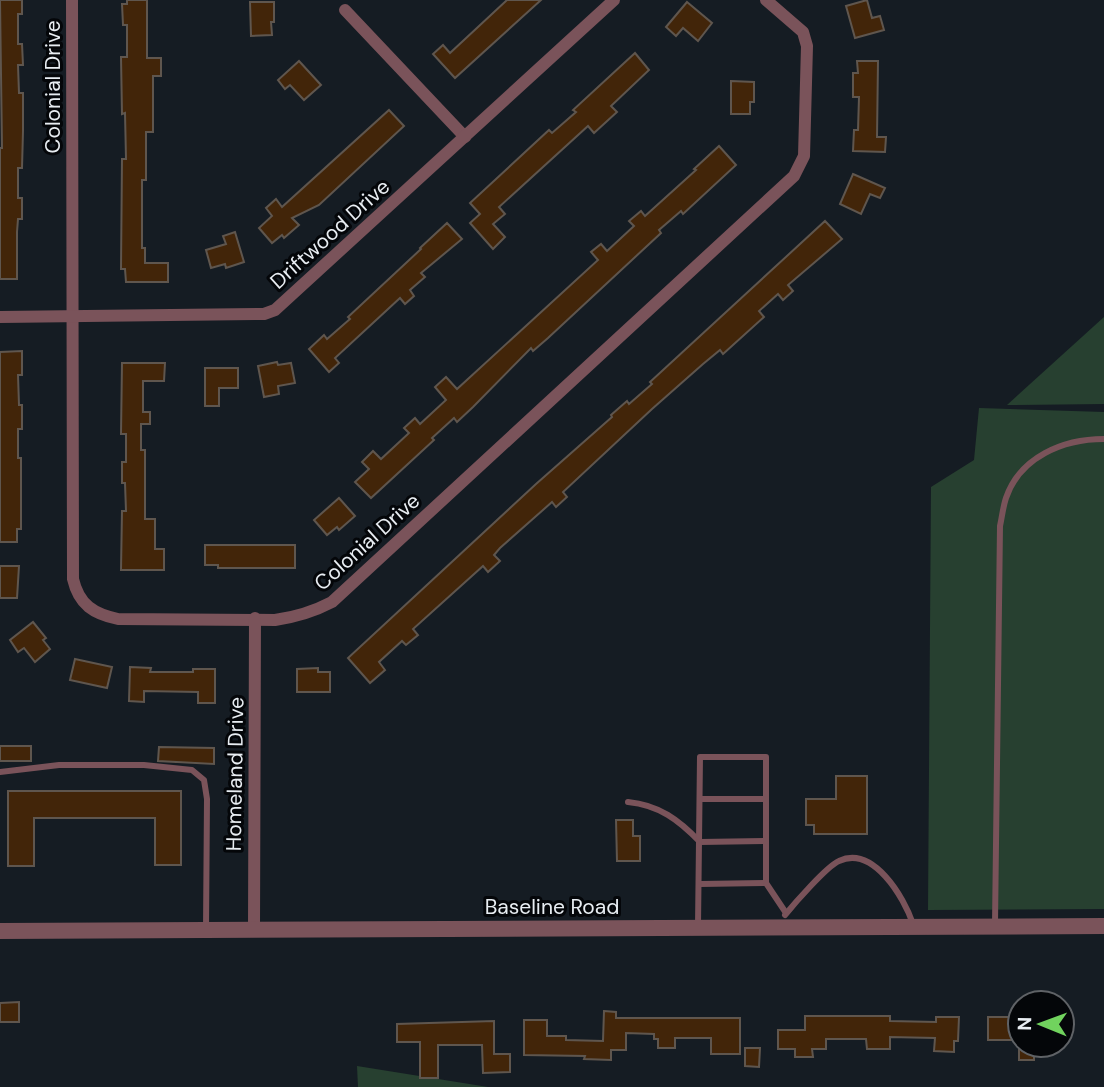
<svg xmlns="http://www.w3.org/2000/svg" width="1104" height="1087" font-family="'DM Sans',sans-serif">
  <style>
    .green { fill: #274030 }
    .building { fill: #422509; stroke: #5f564e; stroke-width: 2 }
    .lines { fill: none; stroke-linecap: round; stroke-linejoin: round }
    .service { stroke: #7a535a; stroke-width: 6 }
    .minor { stroke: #7a535a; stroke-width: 12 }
    .tertiary { stroke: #7a535a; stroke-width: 16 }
    .labels { text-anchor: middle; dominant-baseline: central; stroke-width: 6; stroke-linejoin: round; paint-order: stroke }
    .street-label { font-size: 21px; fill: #e8edf2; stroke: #040609 }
  </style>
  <rect width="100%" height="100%" fill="#151c23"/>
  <g class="green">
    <path d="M 1104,317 L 1104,404 L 1007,405 Z"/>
    <path d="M 979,408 L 1104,412 L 1104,909 L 928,910 L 931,487 L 974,460 Z"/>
    <path d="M 357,1066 L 488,1087 L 358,1087 Z"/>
  </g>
  <g class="building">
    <path d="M 0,0 L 22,0 L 22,14 L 18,14 L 18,44 L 22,44 L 23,65 L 18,65 L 19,93 L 23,93 L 23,131 L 22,168 L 18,168 L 18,198 L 22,198 L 22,219 L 18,219 L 17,232 L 17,279 L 0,279 L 0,148 L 2,148 Z"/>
    <path d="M 127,0 L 147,0 L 147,58 L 161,58 L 161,76 L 153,76 L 153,132 L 146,132 L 146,180 L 142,180 L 142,248 L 145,248 L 145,263 L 168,263 L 168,282 L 126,282 L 125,269 L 121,269 L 122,159 L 126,159 L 125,113 L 122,114 L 121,57 L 127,57 L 127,25 L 123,25 L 122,4 L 127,4 Z"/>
    <path d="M 507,0 L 541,0 L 455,78 L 433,54 L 443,45 L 450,53 Z"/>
    <path d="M 867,0 L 872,18 L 880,16 L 884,30 L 855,38 L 846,6 Z"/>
    <path d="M 250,2 L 274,2 L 274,22 L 271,22 L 272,35 L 251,36 Z"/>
    <path d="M 687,2 L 712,23 L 698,41 L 683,28 L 676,36 L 666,27 Z"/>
    <path d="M 635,53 L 649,70 L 611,106 L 617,112 L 594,133 L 588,126 L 499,207 L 505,214 L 493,224 L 505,237 L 493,249 L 470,223 L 480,214 L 470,203 L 549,130 L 552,133 L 576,112 L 573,110 Z"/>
    <path d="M 299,61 L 321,85 L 304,100 L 290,85 L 285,89 L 278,80 Z"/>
    <path d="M 857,61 L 878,61 L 877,137 L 886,137 L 885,152 L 853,151 L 854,130 L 858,130 L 859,97 L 853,97 L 853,73 L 858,73 Z"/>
    <path d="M 731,81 L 754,82 L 754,102 L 750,102 L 750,114 L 731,114 Z"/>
    <path d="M 389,110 L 404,126 L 319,205 L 292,218 L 299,225 L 284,238 L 282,235 L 272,243 L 259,228 L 272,216 L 266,208 L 276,199 L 282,207 Z"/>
    <path d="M 719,146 L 736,165 L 683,214 L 681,211 L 659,230 L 661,233 L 548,338 L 533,351 L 531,348 L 473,407 L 457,422 L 454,418 L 432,438 L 434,440 L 371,498 L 355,482 L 369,469 L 362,462 L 373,451 L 381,459 L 409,433 L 404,428 L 415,418 L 420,424 L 446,400 L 435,387 L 446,377 L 457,389 L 598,260 L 591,252 L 601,244 L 607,251 L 634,226 L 629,221 L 641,211 L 645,216 L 696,170 L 694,169 Z"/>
    <path d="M 853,174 L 885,188 L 880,198 L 870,194 L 861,214 L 840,204 Z"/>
    <path d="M 825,221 L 842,239 L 788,285 L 793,291 L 783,300 L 778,294 L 759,311 L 764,317 L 723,354 L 720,350 L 703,364 L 652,409 L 563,492 L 567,497 L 556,507 L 552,502 L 500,548 L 494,555 L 500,561 L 488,572 L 483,566 L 413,629 L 418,635 L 406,645 L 402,641 L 379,662 L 385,670 L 370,683 L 348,658 L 536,484 L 612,417 L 611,415 L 627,401 L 629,404 L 652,384 L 650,382 Z"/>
    <path d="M 447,223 L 462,239 L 421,273 L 425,277 L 410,290 L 414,296 L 405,304 L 400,298 L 335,358 L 339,363 L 329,372 L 309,349 L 324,335 L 327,339 L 350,319 L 348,317 L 421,249 L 420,248 Z"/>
    <path d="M 235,232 L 244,262 L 226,268 L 225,264 L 211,268 L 206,250 L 226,244 L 223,236 Z"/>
    <path d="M 22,351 L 22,375 L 18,375 L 19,405 L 22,405 L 22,429 L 18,429 L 18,458 L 21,458 L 21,529 L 17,529 L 17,542 L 0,542 L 0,352 Z"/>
    <path d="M 277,362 L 278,365 L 291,363 L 295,383 L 278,386 L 279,394 L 264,397 L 258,366 Z"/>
    <path d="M 122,363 L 165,363 L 164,381 L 143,381 L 143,412 L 150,412 L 150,424 L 141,424 L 141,450 L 145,450 L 145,519 L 155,519 L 155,549 L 164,549 L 164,570 L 121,570 L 122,511 L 126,511 L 125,483 L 122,483 L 122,462 L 126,462 L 126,434 L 121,434 Z"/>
    <path d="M 205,368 L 238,368 L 238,388 L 219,388 L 219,406 L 205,406 Z"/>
    <path d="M 339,498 L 355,516 L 339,530 L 337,527 L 327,535 L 314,520 Z"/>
    <path d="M 205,545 L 295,545 L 295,568 L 218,568 L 218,565 L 205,565 Z"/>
    <path d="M 0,566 L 19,566 L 17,598 L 0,598 Z"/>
    <path d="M 33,622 L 46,638 L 43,640 L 50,649 L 35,662 L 24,648 L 18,652 L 10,640 Z"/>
    <path d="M 75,659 L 112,667 L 107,688 L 70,680 Z"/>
    <path d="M 130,667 L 151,668 L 150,672 L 193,672 L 193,669 L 215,669 L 215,703 L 198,703 L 198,692 L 144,691 L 144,702 L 129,701 Z"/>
    <path d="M 318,668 L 318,672 L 330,672 L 330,692 L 297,692 L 297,669 Z"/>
    <rect x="0" y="746" width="31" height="15"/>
    <path d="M 159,747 L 214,748 L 214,764 L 158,761 Z"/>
    <path d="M 836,776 L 867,776 L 867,834 L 814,834 L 814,825 L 806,825 L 806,799 L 836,799 Z"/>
    <path d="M 8,791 L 181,791 L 181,865 L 155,865 L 155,818 L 34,818 L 34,866 L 8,866 Z"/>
    <path d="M 616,820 L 633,820 L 633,836 L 640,836 L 640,861 L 617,861 Z"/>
    <path d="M 19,1002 L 19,1022 L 0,1022 L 0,1003 Z"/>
    <path d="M 604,1011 L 616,1012 L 616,1018 L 740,1018 L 740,1054 L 711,1054 L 711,1038 L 675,1038 L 675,1048 L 658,1048 L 658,1039 L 654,1039 L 654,1034 L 626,1033 L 626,1050 L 611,1050 L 611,1060 L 584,1059 L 585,1056 L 524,1055 L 524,1020 L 547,1020 L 547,1036 L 566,1036 L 566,1040 L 603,1041 Z"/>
    <path d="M 805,1016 L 890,1016 L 890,1021 L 936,1022 L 936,1017 L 959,1017 L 958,1041 L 954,1041 L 954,1052 L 934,1051 L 935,1038 L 890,1037 L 890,1049 L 867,1049 L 866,1039 L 826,1039 L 826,1049 L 812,1049 L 813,1057 L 795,1057 L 795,1049 L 778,1049 L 778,1030 L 805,1030 Z"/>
    <path d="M 988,1017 L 1010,1017 L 1010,1027 L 1020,1027 L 1020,1040 L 988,1040 Z"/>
    <path d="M 494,1021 L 494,1054 L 510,1054 L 510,1072 L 483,1073 L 482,1045 L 438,1045 L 438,1078 L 420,1078 L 420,1042 L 397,1042 L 397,1024 Z"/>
    <rect x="1019" y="1045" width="15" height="15"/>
    <path d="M 745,1048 L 760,1048 L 759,1067 L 745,1066 Z"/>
  </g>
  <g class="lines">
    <g class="service">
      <path d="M 0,772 L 59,765 L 144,765 L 192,770 L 204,780 L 207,799 L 206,929"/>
      <path d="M 700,799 L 766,799"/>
      <path d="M 628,802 C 659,805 679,820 700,842 L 766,841"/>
      <path d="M 700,884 L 766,883"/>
      <path d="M 785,915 C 794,904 827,866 839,861 C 873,845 904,897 913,924"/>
      <path d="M 995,924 L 1000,526 C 1002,517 1003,507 1006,498 C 1020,457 1063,439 1104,439"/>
      <path d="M 698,926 L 700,757 L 766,757 L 766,883 L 786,913"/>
    </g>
    <g class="minor">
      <path d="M 72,0 L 73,579 C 79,605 94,614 118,619 L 275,620 C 296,617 313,612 332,602 L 794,176 L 804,156 L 807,46 L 803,32 L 766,0"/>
      <path d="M 345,10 L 465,137"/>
      <path d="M 0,317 L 264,314 L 275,310 L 614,0"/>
      <path d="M 254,930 L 255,618"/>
    </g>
    <path class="tertiary" d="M 0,931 L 1104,926"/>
  </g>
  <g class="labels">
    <g class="street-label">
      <text transform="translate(53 87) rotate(-90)">Colonial Drive</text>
      <text transform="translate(330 234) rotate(-42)">Driftwood Drive</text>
      <text transform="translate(367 542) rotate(-42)">Colonial Drive</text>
      <text transform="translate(235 774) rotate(-89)">Homeland Drive</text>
      <text x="552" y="907">Baseline Road</text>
    </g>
  </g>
  <g transform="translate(1041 1024) rotate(271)"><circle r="33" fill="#040609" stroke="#5f6266" stroke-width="2"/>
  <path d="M0-5L12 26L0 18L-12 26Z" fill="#71d35e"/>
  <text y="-10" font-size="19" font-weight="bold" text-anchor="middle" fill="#e8edf2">N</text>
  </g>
</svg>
